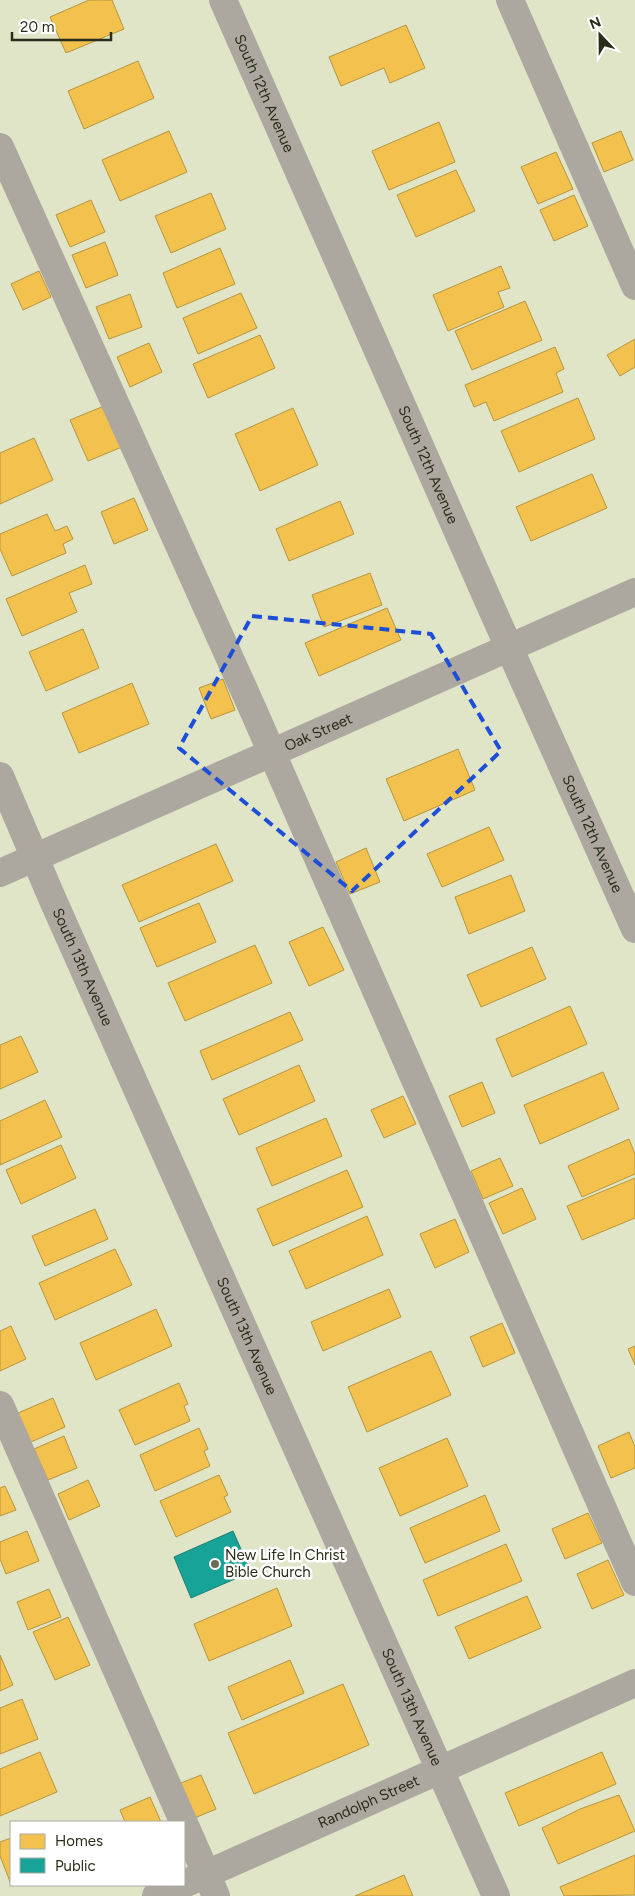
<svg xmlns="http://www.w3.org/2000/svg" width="635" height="1896" font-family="Figtree,sans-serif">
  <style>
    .homes { fill: #f2c14e; stroke: #b6953e }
    .public { fill: #17a398; stroke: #1d8072 }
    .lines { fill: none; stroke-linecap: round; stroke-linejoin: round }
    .minor { stroke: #ada89f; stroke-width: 28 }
    .marked { fill: none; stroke: #1d4ed8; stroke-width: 4; stroke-dasharray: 10 6; stroke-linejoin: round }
    .poi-dot { fill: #6a6d56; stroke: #fff; stroke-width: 2 }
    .labels { text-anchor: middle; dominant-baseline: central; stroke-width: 5; stroke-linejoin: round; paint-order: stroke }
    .street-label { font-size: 15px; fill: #2a2d19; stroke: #fff }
    .poi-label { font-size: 15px; fill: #2a2d19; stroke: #fff; text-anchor: start }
  </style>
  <rect width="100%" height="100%" fill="#e0e5c8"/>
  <g class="homes">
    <path d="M 89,0 L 112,0 L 124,29 L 66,53 L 50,17 Z"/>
    <path d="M 406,25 L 425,68 L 390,83 L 384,68 L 341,86 L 329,57 Z"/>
    <path d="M 138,61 L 154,98 L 84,129 L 68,91 Z"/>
    <path d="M 439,122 L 455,162 L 389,190 L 372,151 Z"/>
    <path d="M 169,131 L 187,172 L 120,201 L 102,160 Z"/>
    <path d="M 621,131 L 633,160 L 604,172 L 592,143 Z"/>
    <path d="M 556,152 L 573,189 L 538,204 L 521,167 Z"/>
    <path d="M 456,170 L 475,211 L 416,237 L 397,195 Z"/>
    <path d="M 211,193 L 226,229 L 171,253 L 155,216 Z"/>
    <path d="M 574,195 L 588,226 L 554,241 L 540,210 Z"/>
    <path d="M 91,200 L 105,232 L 70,247 L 56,215 Z"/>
    <path d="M 105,242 L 118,275 L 86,288 L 72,255 Z"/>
    <path d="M 220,248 L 235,284 L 177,308 L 163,273 Z"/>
    <path d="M 501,266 L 510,288 L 498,292 L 504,307 L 448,331 L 433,295 Z"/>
    <path d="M 39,271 L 51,297 L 23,310 L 11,284 Z"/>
    <path d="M 241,293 L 257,328 L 198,354 L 183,318 Z"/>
    <path d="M 130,294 L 142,327 L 109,339 L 96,307 Z"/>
    <path d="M 525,301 L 542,340 L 472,370 L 455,331 Z"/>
    <path d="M 260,335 L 275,368 L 208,398 L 193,364 Z"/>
    <path d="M 635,339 L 635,367 L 620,376 L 607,355 Z"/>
    <path d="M 149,343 L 162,372 L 130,387 L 117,357 Z"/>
    <path d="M 555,347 L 564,369 L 556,373 L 563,392 L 494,421 L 486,402 L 474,407 L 465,385 Z"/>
    <path d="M 578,398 L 595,439 L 519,472 L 501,431 Z"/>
    <path d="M 104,406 L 122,447 L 88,461 L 70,420 Z"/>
    <path d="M 293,408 L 318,465 L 260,491 L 235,434 Z"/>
    <path d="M 34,438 L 53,480 L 0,504 L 0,453 Z"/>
    <path d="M 592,474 L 607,508 L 531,541 L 516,507 Z"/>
    <path d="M 134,498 L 148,530 L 114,544 L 101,512 Z"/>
    <path d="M 340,501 L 354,534 L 289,561 L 276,529 Z"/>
    <path d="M 47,514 L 55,531 L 67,526 L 73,539 L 63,544 L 66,553 L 12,576 L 0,549 L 0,534 Z"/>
    <path d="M 85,565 L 92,584 L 69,593 L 77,612 L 22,636 L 6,599 Z"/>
    <path d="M 370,573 L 382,605 L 324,627 L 312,595 Z"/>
    <path d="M 387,608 L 401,640 L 319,676 L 305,643 Z"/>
    <path d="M 83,629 L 99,668 L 46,691 L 29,652 Z"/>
    <path d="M 223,679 L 235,710 L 211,719 L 199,688 Z"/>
    <path d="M 132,683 L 149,724 L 79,753 L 62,713 Z"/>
    <path d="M 458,749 L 475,790 L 404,821 L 386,779 Z"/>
    <path d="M 489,827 L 504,860 L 442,887 L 427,854 Z"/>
    <path d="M 216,844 L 233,881 L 139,922 L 122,885 Z"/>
    <path d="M 366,848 L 380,882 L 350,894 L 336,862 Z"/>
    <path d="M 511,875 L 525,911 L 469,934 L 455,897 Z"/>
    <path d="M 199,903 L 216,942 L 157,967 L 140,928 Z"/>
    <path d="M 323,927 L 344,970 L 309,986 L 289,942 Z"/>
    <path d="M 255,945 L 272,983 L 185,1021 L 168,983 Z"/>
    <path d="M 532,947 L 546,979 L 481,1007 L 467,975 Z"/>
    <path d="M 570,1006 L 587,1044 L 512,1077 L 496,1039 Z"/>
    <path d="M 290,1012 L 303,1040 L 212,1080 L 200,1051 Z"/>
    <path d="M 21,1036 L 38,1072 L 0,1089 L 0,1045 Z"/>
    <path d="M 299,1065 L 315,1101 L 239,1135 L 223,1099 Z"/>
    <path d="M 603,1072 L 619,1109 L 540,1144 L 524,1105 Z"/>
    <path d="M 482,1082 L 495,1113 L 462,1127 L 449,1096 Z"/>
    <path d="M 403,1096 L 416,1124 L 384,1138 L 371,1110 Z"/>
    <path d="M 45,1100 L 62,1137 L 0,1165 L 0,1121 Z"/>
    <path d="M 326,1118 L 342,1156 L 272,1186 L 256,1148 Z"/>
    <path d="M 629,1139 L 635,1154 L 635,1174 L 582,1197 L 568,1166 Z"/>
    <path d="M 61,1145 L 76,1178 L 21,1204 L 6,1170 Z"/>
    <path d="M 500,1158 L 513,1186 L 483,1199 L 471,1171 Z"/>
    <path d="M 347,1170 L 363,1207 L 273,1246 L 257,1209 Z"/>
    <path d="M 635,1178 L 635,1218 L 582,1240 L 567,1206 Z"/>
    <path d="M 522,1188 L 536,1219 L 503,1234 L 489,1203 Z"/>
    <path d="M 95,1209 L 108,1239 L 45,1266 L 32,1236 Z"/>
    <path d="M 367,1216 L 383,1255 L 306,1289 L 289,1251 Z"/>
    <path d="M 455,1219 L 469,1252 L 435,1268 L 420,1234 Z"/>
    <path d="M 115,1249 L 132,1285 L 55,1320 L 39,1283 Z"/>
    <path d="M 389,1289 L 401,1317 L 323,1351 L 311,1322 Z"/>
    <path d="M 156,1309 L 172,1346 L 96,1380 L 80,1343 Z"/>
    <path d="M 502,1323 L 515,1353 L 483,1367 L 470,1337 Z"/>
    <path d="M 11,1326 L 26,1359 L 0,1371 L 0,1331 Z"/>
    <path d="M 635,1346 L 635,1365 L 628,1349 Z"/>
    <path d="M 431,1351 L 451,1395 L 367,1432 L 348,1387 Z"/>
    <path d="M 179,1383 L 188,1404 L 184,1406 L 190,1421 L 135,1445 L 119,1410 Z"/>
    <path d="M 53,1398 L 65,1427 L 31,1442 L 18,1413 Z"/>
    <path d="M 199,1428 L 208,1449 L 204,1451 L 210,1466 L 155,1491 L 140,1455 Z"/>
    <path d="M 629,1432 L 635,1447 L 635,1468 L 611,1478 L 598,1446 Z"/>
    <path d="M 64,1436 L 77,1468 L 48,1480 L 34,1449 Z"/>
    <path d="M 447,1438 L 468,1486 L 400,1516 L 379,1468 Z"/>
    <path d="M 219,1475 L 228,1495 L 224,1497 L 231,1512 L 176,1537 L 160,1501 Z"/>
    <path d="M 88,1480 L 100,1506 L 69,1520 L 58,1494 Z"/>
    <path d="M 5,1486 L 16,1510 L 0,1516 L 0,1488 Z"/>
    <path d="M 485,1495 L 500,1531 L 425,1563 L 410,1528 Z"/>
    <path d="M 588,1513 L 602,1543 L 565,1559 L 552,1529 Z"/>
    <path d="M 27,1531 L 39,1561 L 6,1574 L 0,1559 L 0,1542 Z"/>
    <path d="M 506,1544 L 522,1581 L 438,1616 L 423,1580 Z"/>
    <path d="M 608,1560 L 624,1595 L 592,1609 L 577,1574 Z"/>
    <path d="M 277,1588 L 292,1626 L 209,1661 L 194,1624 Z"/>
    <path d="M 49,1589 L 61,1617 L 28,1630 L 17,1602 Z"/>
    <path d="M 527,1596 L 541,1628 L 469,1659 L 455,1627 Z"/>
    <path d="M 68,1617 L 90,1665 L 55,1680 L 33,1632 Z"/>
    <path d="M 0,1655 L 13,1685 L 0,1691 Z"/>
    <path d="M 290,1660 L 304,1693 L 242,1720 L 228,1687 Z"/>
    <path d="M 343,1684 L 369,1745 L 254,1794 L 228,1733 Z"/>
    <path d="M 22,1699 L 38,1739 L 0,1754 L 0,1708 Z"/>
    <path d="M 40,1752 L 57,1792 L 0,1816 L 0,1769 Z"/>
    <path d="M 602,1752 L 616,1784 L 519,1826 L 505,1793 Z"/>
    <path d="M 201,1775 L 216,1809 L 185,1822 L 171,1787 Z"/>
    <path d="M 619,1795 L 635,1831 L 558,1864 L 542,1828 L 580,1809 Z"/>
    <path d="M 150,1797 L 161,1822 L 125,1822 L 120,1810 Z"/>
    <path d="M 11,1838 L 11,1884 L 0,1856 L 0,1842 Z"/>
    <path d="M 635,1855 L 635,1895 L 564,1896 L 560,1887 Z"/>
    <path d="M 404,1875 L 413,1896 L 355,1896 Z"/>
  </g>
  <path class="public" d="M 233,1531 L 251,1572 L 191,1598 L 174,1557 Z"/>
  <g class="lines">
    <g class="minor">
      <path id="s1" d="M 223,0 L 491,607 L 635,929"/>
      <path d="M 510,0 L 635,286"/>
      <path d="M 0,147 L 254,712 L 635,1582"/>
      <path id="s2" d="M 0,776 L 52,898 L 496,1896"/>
      <path id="s3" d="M 0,873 L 635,592"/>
      <path d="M 0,1405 L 216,1896"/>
      <path id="s4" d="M 184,1884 L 635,1683"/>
      <path d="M 156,1896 L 182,1885"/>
    </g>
  </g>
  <path class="marked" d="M 252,616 L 431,634 L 501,751 L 352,891 L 179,748 Z"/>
  <circle class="poi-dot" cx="215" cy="1564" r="5"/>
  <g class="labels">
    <g class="street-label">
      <text stroke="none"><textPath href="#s1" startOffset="102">South 12th Avenue</textPath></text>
      <text stroke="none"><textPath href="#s1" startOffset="508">South 12th Avenue</textPath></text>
      <text stroke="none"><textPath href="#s3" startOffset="348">Oak Street</textPath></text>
      <text stroke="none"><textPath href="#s1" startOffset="912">South 12th Avenue</textPath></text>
      <text stroke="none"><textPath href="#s2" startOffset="208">South 13th Avenue</textPath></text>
      <text stroke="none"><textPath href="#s2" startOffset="612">South 13th Avenue</textPath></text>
      <text stroke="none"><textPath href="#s2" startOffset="1018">South 13th Avenue</textPath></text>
      <text stroke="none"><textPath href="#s4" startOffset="202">Randolph Street</textPath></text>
    </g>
    <g class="poi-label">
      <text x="225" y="1555">New Life In Christ<tspan x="225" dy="17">Bible Church</tspan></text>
    </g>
  </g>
  <rect x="10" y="1821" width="175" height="65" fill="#ffffff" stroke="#aaaba3"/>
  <rect x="20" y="1834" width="25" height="15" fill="#f2c14e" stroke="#aaaba3"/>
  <text x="55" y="1846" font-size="15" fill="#2a2d19">Homes</text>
  <rect x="20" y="1858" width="25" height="15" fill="#17a398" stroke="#aaaba3"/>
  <text x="55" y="1871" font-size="15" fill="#2a2d19">Public</text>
  <g transform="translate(600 35) rotate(338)" stroke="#ffffff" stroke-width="4" paint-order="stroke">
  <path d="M0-4L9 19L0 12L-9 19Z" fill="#2a2d19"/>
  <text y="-8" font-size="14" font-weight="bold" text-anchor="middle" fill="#2a2d19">N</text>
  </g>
  <path d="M12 32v8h99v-8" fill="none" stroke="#2a2d19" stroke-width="2.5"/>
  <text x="20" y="32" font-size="15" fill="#2a2d19" stroke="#ffffff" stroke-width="4" paint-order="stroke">20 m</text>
</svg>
